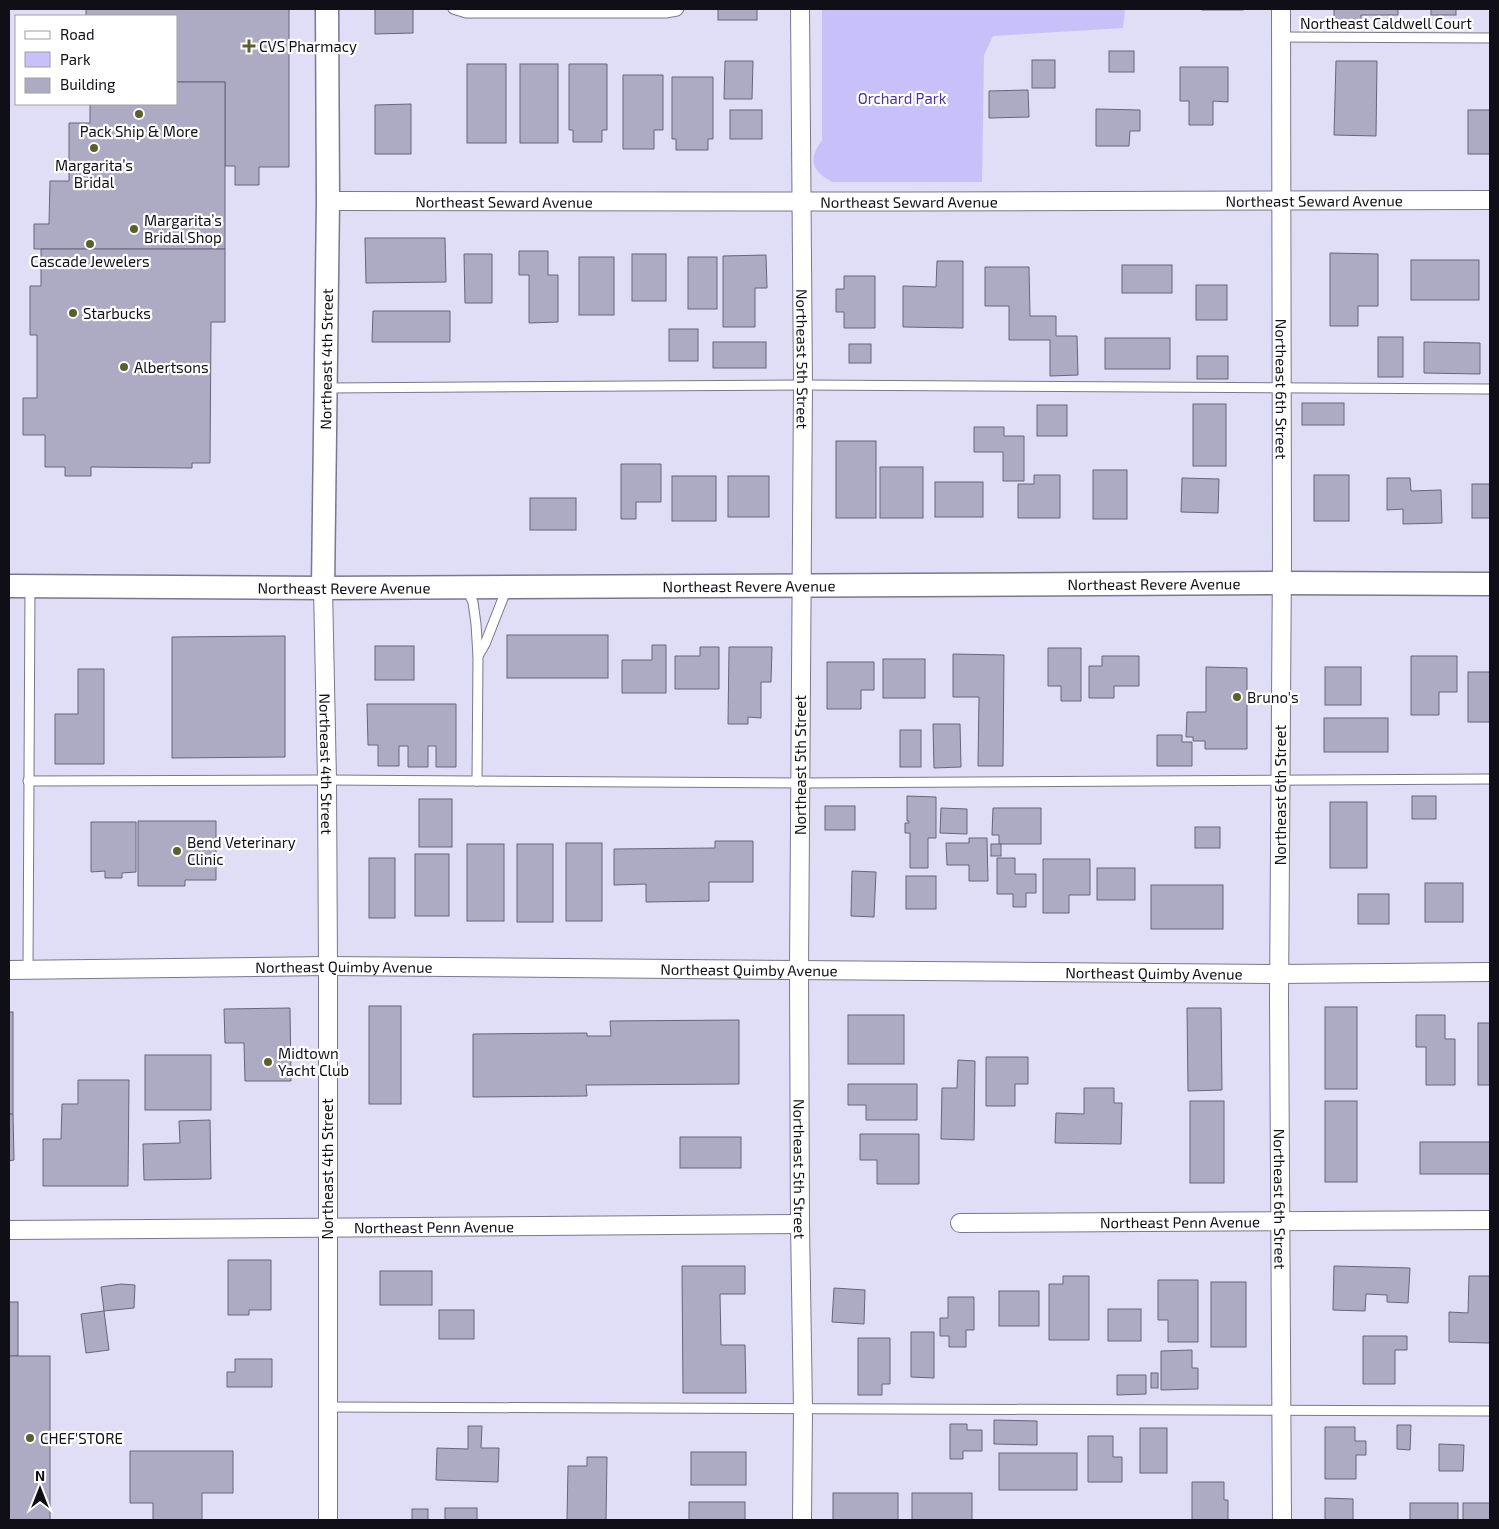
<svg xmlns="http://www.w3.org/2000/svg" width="1499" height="1529" font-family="'Exo 2',sans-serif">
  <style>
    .green { fill: #c8c0f8 }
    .building { fill: #adaac3; stroke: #68647b }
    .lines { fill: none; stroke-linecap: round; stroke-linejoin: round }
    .service-casing { stroke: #7a778e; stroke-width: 11 }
    .minor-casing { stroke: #7a778e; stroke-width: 20 }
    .tertiary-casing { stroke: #7a778e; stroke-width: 25 }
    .service { stroke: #fff; stroke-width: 9 }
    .minor { stroke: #fff; stroke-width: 18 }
    .tertiary { stroke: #fff; stroke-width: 22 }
    .poi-dot { fill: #5c5f2d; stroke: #fff; stroke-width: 2 }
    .labels { text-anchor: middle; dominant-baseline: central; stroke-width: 4.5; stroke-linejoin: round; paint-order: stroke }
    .street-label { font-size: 15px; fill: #100f17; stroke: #fff }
    .poi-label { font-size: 15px; fill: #100f17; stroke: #fff; text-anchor: start }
    .park-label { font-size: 15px; fill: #503495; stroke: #fff }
  </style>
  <rect width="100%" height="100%" fill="#e0ddf7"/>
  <path class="green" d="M 822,9 L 1125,9 L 1123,28 L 993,36 L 984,55 L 982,182 L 832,182 C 811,170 808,160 822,140 Z"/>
  <g class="building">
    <path d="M 86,9 L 289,9 L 289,167 L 259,167 L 259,185 L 235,185 L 235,166 L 225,166 L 225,82 L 176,82 L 176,16 L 86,16 Z"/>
    <path d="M 375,9 L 413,9 L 413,33 L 375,34 Z"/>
    <rect x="718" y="9" width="39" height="11"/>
    <rect x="1202" y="9" width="41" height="1"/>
    <path d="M 1334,9 L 1398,9 L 1398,15 L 1361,15 L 1361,27 L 1334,27 Z"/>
    <rect x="1431" y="9" width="25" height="6"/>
    <rect x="1109" y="51" width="25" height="21"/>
    <rect x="1032" y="60" width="23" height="28"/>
    <path d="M 725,61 L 753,61 L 752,99 L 724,99 Z"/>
    <path d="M 1336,61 L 1377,61 L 1376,136 L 1334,135 Z"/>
    <rect x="467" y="64" width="39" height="79"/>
    <rect x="520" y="64" width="38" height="79"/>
    <path d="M 569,64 L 607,64 L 607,130 L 602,130 L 602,142 L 573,142 L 573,130 L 569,130 Z"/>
    <path d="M 1180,67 L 1228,67 L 1228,102 L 1213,101 L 1213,125 L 1189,125 L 1189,101 L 1180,101 Z"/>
    <path d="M 623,75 L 663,75 L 663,130 L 654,130 L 654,149 L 623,149 Z"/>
    <path d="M 672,77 L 713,77 L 713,139 L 708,139 L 708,150 L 676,150 L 676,139 L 672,139 Z"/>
    <path d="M 176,82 L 225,82 L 225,249 L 34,249 L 34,224 L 49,224 L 50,181 L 69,181 L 69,123 L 90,123 L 90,104 L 176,104 Z"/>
    <path d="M 1028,90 L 1029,117 L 989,118 L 989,91 Z"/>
    <path d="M 411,104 L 411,154 L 375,154 L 375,105 Z"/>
    <path d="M 1096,109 L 1140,110 L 1140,131 L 1130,131 L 1129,146 L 1096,146 Z"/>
    <rect x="730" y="110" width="32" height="29"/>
    <rect x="1468" y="110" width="22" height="44"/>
    <path d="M 365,238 L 445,238 L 446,282 L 366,283 Z"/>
    <path d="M 41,249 L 225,249 L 225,322 L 211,322 L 210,463 L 192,463 L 192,468 L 91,467 L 91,476 L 65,476 L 65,467 L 45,467 L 45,435 L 23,435 L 23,398 L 37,398 L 37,335 L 30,335 L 30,286 L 41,286 Z"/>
    <path d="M 519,251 L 548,251 L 548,275 L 558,275 L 558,322 L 529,323 L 529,275 L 519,275 Z"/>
    <path d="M 1330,253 L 1378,254 L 1378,306 L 1358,306 L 1358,326 L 1330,326 Z"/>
    <path d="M 464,254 L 492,254 L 492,303 L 465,303 Z"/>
    <rect x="632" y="254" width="34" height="47"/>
    <path d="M 766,255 L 767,288 L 755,288 L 755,327 L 723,327 L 723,256 Z"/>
    <rect x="579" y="257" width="35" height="58"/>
    <rect x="688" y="257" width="29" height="52"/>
    <rect x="1411" y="260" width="68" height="40"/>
    <path d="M 937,261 L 963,261 L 963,328 L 903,327 L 903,286 L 936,287 Z"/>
    <rect x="1122" y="265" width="50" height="28"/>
    <path d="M 985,267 L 1029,267 L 1030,316 L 1056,316 L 1056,336 L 1077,336 L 1078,375 L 1050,376 L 1050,340 L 1009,340 L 1009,306 L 985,306 Z"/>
    <path d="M 844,276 L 875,276 L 875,328 L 844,328 L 844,312 L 836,312 L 836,289 L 844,289 Z"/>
    <rect x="1196" y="285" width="31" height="35"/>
    <path d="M 373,311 L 450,311 L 450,342 L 372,342 Z"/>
    <rect x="669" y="329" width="29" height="32"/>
    <rect x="1378" y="337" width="25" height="40"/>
    <rect x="1105" y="338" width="65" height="31"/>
    <rect x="713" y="342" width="53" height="26"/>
    <path d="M 1424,342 L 1480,343 L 1480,374 L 1424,373 Z"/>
    <rect x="849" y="344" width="22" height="19"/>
    <rect x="1197" y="356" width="31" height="23"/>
    <rect x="1302" y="403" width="42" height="22"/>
    <rect x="1193" y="404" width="33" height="62"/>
    <rect x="1037" y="405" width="30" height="31"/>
    <path d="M 974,427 L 1004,427 L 1004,436 L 1024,436 L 1024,481 L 1003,481 L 1003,452 L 974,452 Z"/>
    <rect x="836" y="441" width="40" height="77"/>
    <path d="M 621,464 L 661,464 L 661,502 L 636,502 L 636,519 L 621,519 Z"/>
    <rect x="880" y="467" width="43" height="51"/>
    <rect x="1093" y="470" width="34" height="49"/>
    <path d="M 1034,475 L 1060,475 L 1060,518 L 1018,518 L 1018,484 L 1034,484 Z"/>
    <rect x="1314" y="475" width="35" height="46"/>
    <rect x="672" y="476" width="44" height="45"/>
    <rect x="728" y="476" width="41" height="41"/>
    <path d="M 1182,478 L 1219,479 L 1218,513 L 1181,512 Z"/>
    <path d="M 1387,478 L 1410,478 L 1411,491 L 1441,490 L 1442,523 L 1403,524 L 1403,509 L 1387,510 Z"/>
    <rect x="935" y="482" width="48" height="35"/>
    <rect x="1472" y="484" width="18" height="34"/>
    <rect x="530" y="498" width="46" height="32"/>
    <rect x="507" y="635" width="101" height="43"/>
    <path d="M 285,636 L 285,757 L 172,758 L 172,637 Z"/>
    <path d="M 652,645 L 666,645 L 666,693 L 622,693 L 622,660 L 652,660 Z"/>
    <rect x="375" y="646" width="39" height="34"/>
    <path d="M 700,647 L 719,647 L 719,689 L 675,689 L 675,656 L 700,656 Z"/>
    <path d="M 729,647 L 772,647 L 771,682 L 761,682 L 761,718 L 748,717 L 748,724 L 728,724 Z"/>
    <path d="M 1048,648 L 1081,648 L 1081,701 L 1061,701 L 1061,686 L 1048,686 Z"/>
    <path d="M 953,654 L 1004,655 L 1003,766 L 978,766 L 979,697 L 953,697 Z"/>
    <path d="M 1102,656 L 1139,656 L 1139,686 L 1114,686 L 1114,698 L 1089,698 L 1089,666 L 1102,666 Z"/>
    <path d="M 1411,656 L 1457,656 L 1457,692 L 1439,692 L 1439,715 L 1411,715 Z"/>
    <rect x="883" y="659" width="42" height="39"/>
    <path d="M 827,662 L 874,662 L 874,690 L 861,690 L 861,709 L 827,709 Z"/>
    <path d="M 1206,667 L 1247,668 L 1247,749 L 1205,749 L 1205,741 L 1193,741 L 1193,737 L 1186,737 L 1187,712 L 1206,712 Z"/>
    <rect x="1325" y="667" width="36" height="38"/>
    <path d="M 78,669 L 104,669 L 104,764 L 55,764 L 55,714 L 78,714 Z"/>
    <rect x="1468" y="672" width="22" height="50"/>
    <path d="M 367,704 L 456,704 L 456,767 L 436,767 L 436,746 L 428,746 L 428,767 L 408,767 L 408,746 L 399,746 L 399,766 L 378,766 L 378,745 L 368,745 Z"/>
    <rect x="1324" y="718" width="64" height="34"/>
    <path d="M 933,724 L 960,724 L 961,767 L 934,768 Z"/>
    <rect x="900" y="730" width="21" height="37"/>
    <path d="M 1157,735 L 1182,735 L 1182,742 L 1192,742 L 1192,766 L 1157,766 Z"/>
    <path d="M 907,796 L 936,797 L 936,838 L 928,838 L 928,868 L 910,868 L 910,833 L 905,833 L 905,823 L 909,823 L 909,821 L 907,821 Z"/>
    <rect x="1412" y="796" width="24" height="23"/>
    <rect x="419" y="799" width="33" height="48"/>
    <rect x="1330" y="802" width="37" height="66"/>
    <rect x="825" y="806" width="30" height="24"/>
    <path d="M 941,808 L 967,809 L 967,834 L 940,833 Z"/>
    <path d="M 993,808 L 1041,808 L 1041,844 L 999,844 L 999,835 L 992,835 Z"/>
    <path d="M 138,821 L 216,821 L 216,880 L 185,880 L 185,886 L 138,886 Z"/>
    <path d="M 91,822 L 136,822 L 136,872 L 122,873 L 122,878 L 105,878 L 105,871 L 91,872 Z"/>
    <rect x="1195" y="827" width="25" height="21"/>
    <path d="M 969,838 L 987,838 L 988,881 L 969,881 L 969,865 L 947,865 L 946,843 L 969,843 Z"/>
    <path d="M 715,841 L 753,841 L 753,882 L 709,882 L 709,901 L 646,902 L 646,884 L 614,885 L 614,849 L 715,848 Z"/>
    <rect x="566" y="843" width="36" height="78"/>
    <rect x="467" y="844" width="37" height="77"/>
    <rect x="517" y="844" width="36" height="78"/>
    <rect x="991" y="844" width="10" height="12"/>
    <rect x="415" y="854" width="34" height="62"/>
    <rect x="369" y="858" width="26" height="60"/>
    <path d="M 997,858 L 1015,858 L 1015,874 L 1036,874 L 1036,893 L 1026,893 L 1026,907 L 1013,907 L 1013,894 L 997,894 Z"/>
    <path d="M 1043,859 L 1090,859 L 1090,895 L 1069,895 L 1069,913 L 1043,913 Z"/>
    <rect x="1097" y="868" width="38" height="32"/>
    <path d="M 852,871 L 876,872 L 874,917 L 851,916 Z"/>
    <rect x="906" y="876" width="30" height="33"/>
    <rect x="1425" y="883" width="38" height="39"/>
    <rect x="1151" y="885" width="72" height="44"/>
    <rect x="1358" y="894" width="31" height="30"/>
    <rect x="369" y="1006" width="32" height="98"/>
    <rect x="1325" y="1007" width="32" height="82"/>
    <path d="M 290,1008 L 291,1081 L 245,1081 L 244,1043 L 225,1043 L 224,1009 Z"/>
    <path d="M 1187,1008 L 1221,1008 L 1222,1090 L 1188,1091 Z"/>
    <rect x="9" y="1012" width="4" height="102"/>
    <rect x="848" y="1015" width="56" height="49"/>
    <path d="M 1416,1015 L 1445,1015 L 1445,1039 L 1455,1039 L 1455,1085 L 1426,1085 L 1426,1047 L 1416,1047 Z"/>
    <path d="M 739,1020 L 739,1084 L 586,1085 L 587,1096 L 473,1097 L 473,1034 L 587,1033 L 587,1036 L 611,1036 L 610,1021 Z"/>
    <rect x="1478" y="1023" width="12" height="62"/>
    <rect x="145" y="1055" width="66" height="55"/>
    <path d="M 986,1057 L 1028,1057 L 1028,1084 L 1015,1084 L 1015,1106 L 986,1106 Z"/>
    <path d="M 958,1060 L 975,1061 L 974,1140 L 941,1139 L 942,1088 L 957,1088 Z"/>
    <path d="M 78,1080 L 129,1080 L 128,1186 L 43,1186 L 43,1139 L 61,1139 L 62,1104 L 78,1104 Z"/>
    <path d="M 848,1084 L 917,1084 L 917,1120 L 866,1120 L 866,1105 L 848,1105 Z"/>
    <path d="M 1084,1088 L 1114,1088 L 1114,1103 L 1122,1103 L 1121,1144 L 1055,1143 L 1056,1113 L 1084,1114 Z"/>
    <rect x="1190" y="1101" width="34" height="82"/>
    <rect x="1325" y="1101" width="32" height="81"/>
    <path d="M 9,1114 L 13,1114 L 14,1160 L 9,1161 Z"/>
    <path d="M 210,1120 L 211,1179 L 144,1180 L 143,1144 L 180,1143 L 179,1121 Z"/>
    <path d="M 860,1134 L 919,1134 L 919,1184 L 877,1184 L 877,1160 L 860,1160 Z"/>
    <rect x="680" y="1137" width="61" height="31"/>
    <rect x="1420" y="1142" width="70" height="32"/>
    <path d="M 228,1260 L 271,1260 L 271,1310 L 249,1310 L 249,1315 L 228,1315 Z"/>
    <path d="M 682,1266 L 745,1266 L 745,1294 L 720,1294 L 721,1345 L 745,1345 L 746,1393 L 683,1393 Z"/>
    <path d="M 1334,1266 L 1410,1268 L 1408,1303 L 1387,1302 L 1387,1295 L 1366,1294 L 1365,1311 L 1333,1310 Z"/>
    <rect x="380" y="1271" width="52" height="34"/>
    <path d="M 1063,1276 L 1089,1276 L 1089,1340 L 1049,1340 L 1049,1284 L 1063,1284 Z"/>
    <path d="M 1469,1276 L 1490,1276 L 1490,1343 L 1449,1342 L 1449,1312 L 1468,1313 Z"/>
    <path d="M 1158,1280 L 1198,1280 L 1198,1342 L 1168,1342 L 1168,1320 L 1158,1320 Z"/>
    <rect x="1211" y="1282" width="35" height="65"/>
    <path d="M 121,1284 L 135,1285 L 134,1308 L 104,1311 L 101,1287 Z"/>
    <path d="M 834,1288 L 865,1290 L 864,1324 L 832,1322 Z"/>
    <rect x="999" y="1291" width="40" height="35"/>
    <path d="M 948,1297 L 974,1297 L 974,1330 L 966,1330 L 966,1347 L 949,1347 L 949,1336 L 940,1336 L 940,1318 L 948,1318 Z"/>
    <rect x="9" y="1302" width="9" height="54"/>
    <rect x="1108" y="1309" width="33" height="32"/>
    <rect x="439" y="1310" width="35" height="29"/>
    <path d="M 104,1311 L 109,1350 L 86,1353 L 81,1314 Z"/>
    <path d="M 911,1332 L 934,1332 L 934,1378 L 911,1377 Z"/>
    <path d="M 1363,1336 L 1407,1336 L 1407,1350 L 1395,1350 L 1395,1384 L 1363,1384 Z"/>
    <path d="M 858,1338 L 890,1338 L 890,1384 L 882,1384 L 882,1395 L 858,1395 Z"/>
    <path d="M 1192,1350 L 1192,1368 L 1198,1368 L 1198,1389 L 1161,1390 L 1161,1351 Z"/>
    <rect x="9" y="1356" width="41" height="164"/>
    <path d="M 235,1359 L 272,1359 L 272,1387 L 227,1387 L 227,1372 L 235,1372 Z"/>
    <rect x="1151" y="1373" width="7" height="15"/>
    <path d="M 1117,1375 L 1146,1375 L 1146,1394 L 1117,1395 Z"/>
    <path d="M 994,1420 L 1037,1421 L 1037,1445 L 994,1444 Z"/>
    <path d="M 950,1424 L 967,1424 L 967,1430 L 982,1430 L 982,1451 L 963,1451 L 963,1459 L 950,1459 Z"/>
    <path d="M 1397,1425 L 1411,1425 L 1410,1450 L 1397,1449 Z"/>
    <path d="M 468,1426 L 482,1426 L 481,1448 L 499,1448 L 498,1482 L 436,1480 L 437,1448 L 468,1449 Z"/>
    <path d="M 1325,1427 L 1355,1427 L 1355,1441 L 1366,1441 L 1366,1455 L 1356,1455 L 1356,1479 L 1325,1479 Z"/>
    <rect x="1140" y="1428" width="27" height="45"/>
    <path d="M 1088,1436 L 1113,1436 L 1113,1457 L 1122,1457 L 1122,1482 L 1088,1482 Z"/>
    <path d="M 1439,1444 L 1464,1445 L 1463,1471 L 1439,1471 Z"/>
    <path d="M 130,1451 L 233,1451 L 233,1493 L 202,1493 L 202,1520 L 153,1520 L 153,1503 L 130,1503 Z"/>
    <rect x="691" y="1452" width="55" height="33"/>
    <rect x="999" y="1453" width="78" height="37"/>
    <path d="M 587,1457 L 607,1457 L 606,1520 L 567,1520 L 568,1466 L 587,1466 Z"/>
    <path d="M 1192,1482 L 1224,1482 L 1224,1500 L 1228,1500 L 1228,1520 L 1192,1520 Z"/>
    <rect x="833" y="1493" width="65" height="27"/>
    <rect x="912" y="1493" width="60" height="27"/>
    <path d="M 1325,1498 L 1353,1499 L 1353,1520 L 1325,1520 Z"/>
    <rect x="689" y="1502" width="56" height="18"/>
    <rect x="1410" y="1503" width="48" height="17"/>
    <rect x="1463" y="1503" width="27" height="17"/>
    <rect x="445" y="1508" width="32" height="12"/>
    <rect x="412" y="1509" width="16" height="11"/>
  </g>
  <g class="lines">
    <defs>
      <g id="service">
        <path d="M 453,9 L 466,13 L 666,13 L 677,11 L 679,9"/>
        <path d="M 1281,37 L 1490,38"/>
        <path d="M 326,388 L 803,385 L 1490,389"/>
        <path d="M 466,588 L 473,602 L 476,624 L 478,656 L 477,781"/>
        <path d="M 478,656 L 485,644 L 507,588"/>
        <path d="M 28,781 L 327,780 L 801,783 L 1490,779"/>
        <path d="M 28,970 L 30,586"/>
        <path d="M 328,1407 L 1490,1411"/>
      </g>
      <g id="minor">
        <path id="s1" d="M 800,9 L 803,385 L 799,971 L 800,1224 L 803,1409 L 802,1520"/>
        <path id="s2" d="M 1281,9 L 1282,555 L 1279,1000 L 1282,1520"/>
        <path id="s3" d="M 328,201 C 715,203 1103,201 1490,200"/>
        <path id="s4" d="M 323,588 L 327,780 L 328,966 L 328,1520"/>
        <path id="s5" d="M 9,970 L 328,966 L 1279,974 L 1490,972"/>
        <path id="s6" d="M 960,1223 L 1490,1220"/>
        <path id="s7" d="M 9,1230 L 800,1224"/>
      </g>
      <g id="tertiary">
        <path id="s8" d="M 9,586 L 323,588 L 1282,583 L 1490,584"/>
        <path id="s9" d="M 323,588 L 328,201 L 327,9"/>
      </g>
    </defs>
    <use href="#service" class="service-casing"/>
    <use href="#minor" class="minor-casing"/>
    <use href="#tertiary" class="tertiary-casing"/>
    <use href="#service" class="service"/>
    <use href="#minor" class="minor"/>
    <use href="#tertiary" class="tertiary"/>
  </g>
  <g class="poi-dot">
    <path d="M246.5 38.5h5v5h5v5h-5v5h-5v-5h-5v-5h5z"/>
    <circle cx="139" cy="114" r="5"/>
    <circle cx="94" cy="148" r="5"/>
    <circle cx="134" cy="229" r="5"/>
    <circle cx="90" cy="244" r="5"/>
    <circle cx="73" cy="313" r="5"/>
    <circle cx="124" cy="367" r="5"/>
    <circle cx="1237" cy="697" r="5"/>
    <circle cx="177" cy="851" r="5"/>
    <circle cx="268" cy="1062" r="5"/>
    <circle cx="30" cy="1438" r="5"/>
  </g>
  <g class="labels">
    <g class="street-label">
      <text x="1386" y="23">Northeast Caldwell Court</text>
      <text stroke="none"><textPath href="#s3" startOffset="986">Northeast Seward Avenue</textPath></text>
      <text stroke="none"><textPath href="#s3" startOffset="581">Northeast Seward Avenue</textPath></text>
      <text stroke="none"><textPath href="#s3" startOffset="176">Northeast Seward Avenue</textPath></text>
      <text stroke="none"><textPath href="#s9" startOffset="229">Northeast 4th Street</textPath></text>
      <text stroke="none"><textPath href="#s1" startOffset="350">Northeast 5th Street</textPath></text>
      <text stroke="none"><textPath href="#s2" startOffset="380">Northeast 6th Street</textPath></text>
      <text stroke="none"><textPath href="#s8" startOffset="1145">Northeast Revere Avenue</textPath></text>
      <text stroke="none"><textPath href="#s8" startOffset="740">Northeast Revere Avenue</textPath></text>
      <text stroke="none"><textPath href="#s8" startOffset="335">Northeast Revere Avenue</textPath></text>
      <text stroke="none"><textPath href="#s4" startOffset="176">Northeast 4th Street</textPath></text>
      <text transform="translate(800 765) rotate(-90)">Northeast 5th Street</text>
      <text transform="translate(1280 795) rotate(-90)">Northeast 6th Street</text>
      <text stroke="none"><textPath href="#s5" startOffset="335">Northeast Quimby Avenue</textPath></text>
      <text stroke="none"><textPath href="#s5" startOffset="740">Northeast Quimby Avenue</textPath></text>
      <text stroke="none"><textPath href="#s5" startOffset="1145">Northeast Quimby Avenue</textPath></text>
      <text transform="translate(327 1169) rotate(-90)">Northeast 4th Street</text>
      <text stroke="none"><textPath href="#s1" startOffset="1160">Northeast 5th Street</textPath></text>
      <text stroke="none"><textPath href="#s2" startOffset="1190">Northeast 6th Street</textPath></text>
      <text stroke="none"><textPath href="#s6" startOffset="220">Northeast Penn Avenue</textPath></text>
      <text stroke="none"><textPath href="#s7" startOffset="425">Northeast Penn Avenue</textPath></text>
    </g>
    <g class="poi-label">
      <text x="259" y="46">CVS Pharmacy</text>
      <text x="139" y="131" text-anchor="middle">Pack Ship &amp; More</text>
      <text x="94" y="165" text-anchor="middle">Margarita’s<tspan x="94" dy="17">Bridal</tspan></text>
      <text x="144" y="220">Margarita’s<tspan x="144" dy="17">Bridal Shop</tspan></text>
      <text x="90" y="261" text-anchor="middle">Cascade Jewelers</text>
      <text x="83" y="313">Starbucks</text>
      <text x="134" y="367">Albertsons</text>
      <text x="1247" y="697">Bruno's</text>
      <text x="187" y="842">Bend Veterinary<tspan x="187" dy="17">Clinic</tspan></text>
      <text x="278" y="1053">Midtown<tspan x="278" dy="17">Yacht Club</tspan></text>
      <text x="40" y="1438">CHEF'STORE</text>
    </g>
    <g class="park-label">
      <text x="902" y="98">Orchard Park</text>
    </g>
  </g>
  <rect width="1499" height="1529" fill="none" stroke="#100f17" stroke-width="20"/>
  <rect x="15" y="15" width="162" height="90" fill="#ffffff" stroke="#9f9fa2"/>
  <rect x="25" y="31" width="25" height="8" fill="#ffffff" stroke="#9f9fa2"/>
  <text x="60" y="40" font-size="15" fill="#100f17">Road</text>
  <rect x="25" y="52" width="25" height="15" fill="#c8c0f8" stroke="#9f9fa2"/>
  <text x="60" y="65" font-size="15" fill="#100f17">Park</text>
  <rect x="25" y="78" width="25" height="15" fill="#adaac3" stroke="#9f9fa2"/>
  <text x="60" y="90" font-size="15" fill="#100f17">Building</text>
  <g transform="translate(40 1489)" stroke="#ffffff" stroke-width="4" paint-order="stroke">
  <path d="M0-4L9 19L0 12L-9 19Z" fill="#100f17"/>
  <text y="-8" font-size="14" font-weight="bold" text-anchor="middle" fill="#100f17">N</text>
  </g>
</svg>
